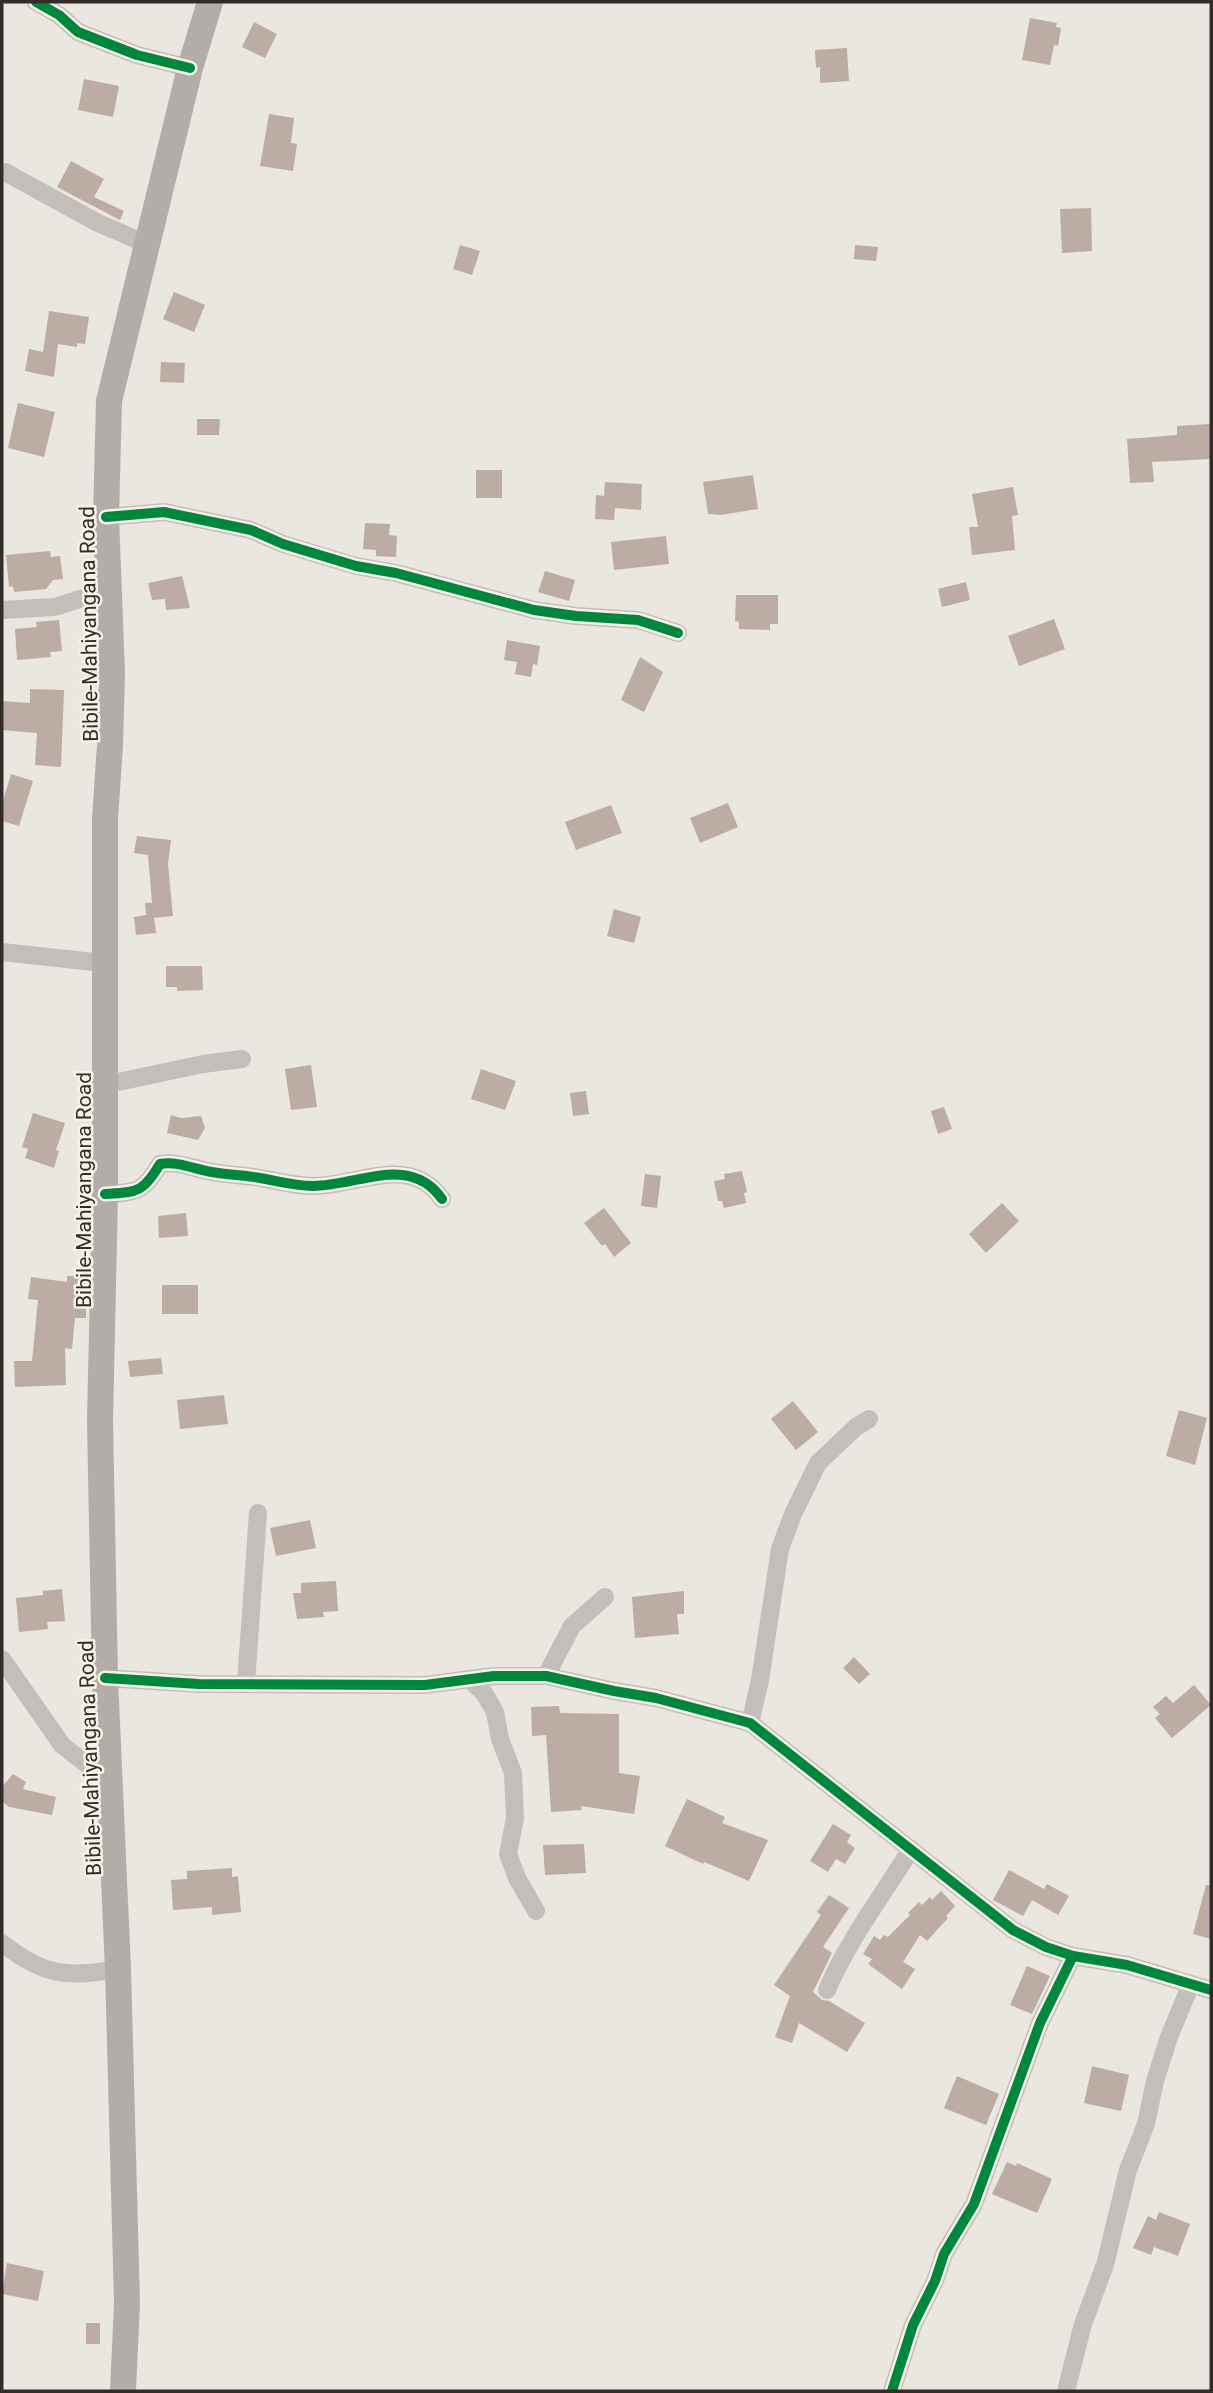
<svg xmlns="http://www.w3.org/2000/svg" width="1213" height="2393" font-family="Roboto,sans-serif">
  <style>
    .building { fill: #bcaca3 }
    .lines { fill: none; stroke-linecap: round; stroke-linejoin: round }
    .street { stroke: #c3beb9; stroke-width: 18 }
    .primary { stroke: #b2ada8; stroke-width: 26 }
    .cycleway-casing { stroke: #f7f1e7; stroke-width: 15 }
    .cycleway { stroke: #00873e; stroke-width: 10 }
    .labels { text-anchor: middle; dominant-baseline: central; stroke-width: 5; stroke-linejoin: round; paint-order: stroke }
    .street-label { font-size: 21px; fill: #332c28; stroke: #f7f1e7 }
  </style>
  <rect width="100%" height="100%" fill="#eae6e0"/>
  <g class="building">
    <path d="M 1030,18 L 1057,23 L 1056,27 L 1061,28 L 1058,46 L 1054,45 L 1050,65 L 1022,60 Z"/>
    <path d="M 254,22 L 277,34 L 265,58 L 242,47 Z"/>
    <path d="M 847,48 L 849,81 L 820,83 L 820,67 L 816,68 L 815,50 Z"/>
    <path d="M 84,79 L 119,86 L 113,117 L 78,110 Z"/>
    <path d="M 269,114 L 294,118 L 291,143 L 297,144 L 293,171 L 260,166 Z"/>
    <path d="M 71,161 L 104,179 L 94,197 L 124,211 L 120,220 L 57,187 Z"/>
    <path d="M 1091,208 L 1092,251 L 1062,253 L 1060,209 Z"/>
    <path d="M 460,245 L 480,251 L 472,275 L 453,269 Z"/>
    <path d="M 855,245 L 878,247 L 876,261 L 854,259 Z"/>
    <path d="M 174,292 L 205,305 L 194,332 L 163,319 Z"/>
    <path d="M 49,311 L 89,317 L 85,344 L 77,343 L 77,347 L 58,344 L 54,377 L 25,371 L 29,349 L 43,352 Z"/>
    <path d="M 161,362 L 185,363 L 184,383 L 160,382 Z"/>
    <path d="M 18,403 L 55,412 L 44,457 L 8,448 Z"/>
    <path d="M 197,419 L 220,419 L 219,435 L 197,435 Z"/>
    <path d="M 1210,424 L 1211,459 L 1152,462 L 1154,482 L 1130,483 L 1127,439 L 1177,435 L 1177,426 Z"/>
    <rect x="476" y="470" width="26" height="28"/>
    <path d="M 753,475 L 758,509 L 721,515 L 708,514 L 703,482 Z"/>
    <path d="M 605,482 L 642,484 L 641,510 L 615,508 L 614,520 L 595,519 L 596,495 L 604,496 Z"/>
    <path d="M 1013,487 L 1018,515 L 1012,516 L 1015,550 L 972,555 L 969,527 L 978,527 L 972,494 Z"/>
    <path d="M 365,523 L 390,524 L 389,535 L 397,536 L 396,557 L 376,556 L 376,550 L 363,549 Z"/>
    <path d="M 666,536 L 669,564 L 614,570 L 611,542 Z"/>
    <path d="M 50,551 L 51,557 L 60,556 L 63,579 L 53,580 L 46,589 L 14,592 L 13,586 L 9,587 L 6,555 Z"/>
    <path d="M 545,571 L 575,580 L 569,601 L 538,592 Z"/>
    <path d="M 182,576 L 190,608 L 166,610 L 165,599 L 152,600 L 148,583 Z"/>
    <path d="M 966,582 L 970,600 L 942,607 L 938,589 Z"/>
    <path d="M 736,595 L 778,595 L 778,624 L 770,624 L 770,630 L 739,629 L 739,622 L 735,621 Z"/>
    <path d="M 1054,619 L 1065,649 L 1019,666 L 1008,636 Z"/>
    <path d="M 59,620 L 62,651 L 50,652 L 51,657 L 17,660 L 15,629 L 37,627 L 36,622 Z"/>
    <path d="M 507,640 L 540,646 L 537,665 L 533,664 L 531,677 L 515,674 L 517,662 L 504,660 Z"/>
    <path d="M 640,657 L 663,672 L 644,712 L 621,700 Z"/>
    <path d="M 30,689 L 64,690 L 61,767 L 35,765 L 37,733 L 2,730 L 2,701 L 30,703 Z"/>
    <path d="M 11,774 L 33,781 L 19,826 L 2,821 L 2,804 Z"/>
    <path d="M 728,803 L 738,827 L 700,843 L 690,818 Z"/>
    <path d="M 611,805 L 622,833 L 576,850 L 565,822 Z"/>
    <path d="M 137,836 L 171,840 L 168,864 L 173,916 L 154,918 L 156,933 L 136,935 L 134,917 L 146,915 L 145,903 L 152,903 L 148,855 L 134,853 Z"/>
    <path d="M 614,909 L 641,917 L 634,943 L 607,936 Z"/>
    <path d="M 166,966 L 202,966 L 203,990 L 177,991 L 177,987 L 166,987 Z"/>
    <path d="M 311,1065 L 317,1107 L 291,1110 L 285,1069 Z"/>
    <path d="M 481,1069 L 516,1081 L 505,1110 L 471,1099 Z"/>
    <path d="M 586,1091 L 589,1114 L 573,1116 L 570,1093 Z"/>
    <path d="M 944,1107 L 952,1129 L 938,1134 L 931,1111 Z"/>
    <path d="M 33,1113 L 65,1123 L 56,1150 L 59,1151 L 54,1168 L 25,1158 L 28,1149 L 22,1147 Z"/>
    <path d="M 171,1115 L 181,1118 L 201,1116 L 205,1128 L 198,1140 L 167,1133 Z"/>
    <path d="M 742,1171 L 747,1192 L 744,1193 L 746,1203 L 724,1208 L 722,1201 L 718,1201 L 714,1181 L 725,1179 L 724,1174 Z"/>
    <path d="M 645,1174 L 661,1176 L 657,1208 L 641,1206 Z"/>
    <path d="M 1002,1203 L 1019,1221 L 986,1253 L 969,1234 Z"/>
    <path d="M 604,1208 L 631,1243 L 614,1257 L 605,1244 L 602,1246 L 584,1223 Z"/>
    <path d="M 186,1213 L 188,1236 L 159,1238 L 158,1216 Z"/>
    <path d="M 67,1276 L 86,1276 L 86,1318 L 75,1318 L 72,1349 L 65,1348 L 66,1385 L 15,1387 L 14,1361 L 32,1361 L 38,1300 L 28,1299 L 31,1277 L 67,1282 Z"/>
    <rect x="162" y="1285" width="36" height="29"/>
    <path d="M 161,1358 L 163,1374 L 130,1377 L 128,1361 Z"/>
    <path d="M 224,1395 L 228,1424 L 180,1429 L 177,1400 Z"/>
    <path d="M 793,1401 L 818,1432 L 796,1450 L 771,1419 Z"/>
    <path d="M 1179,1410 L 1207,1418 L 1195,1465 L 1166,1456 Z"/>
    <path d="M 310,1520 L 316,1548 L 276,1556 L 270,1528 Z"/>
    <path d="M 336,1581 L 338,1611 L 323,1612 L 324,1617 L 297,1619 L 293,1593 L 301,1593 L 301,1583 Z"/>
    <path d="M 62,1589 L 65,1621 L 47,1622 L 48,1629 L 19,1632 L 16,1598 L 43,1595 L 43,1591 Z"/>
    <path d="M 684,1591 L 684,1614 L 677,1614 L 679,1634 L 635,1638 L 632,1597 Z"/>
    <path d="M 854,1657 L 870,1674 L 859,1684 L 843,1668 Z"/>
    <path d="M 1194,1685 L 1211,1705 L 1172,1738 L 1155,1718 L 1160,1714 L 1153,1707 L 1166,1696 L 1173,1703 Z"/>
    <path d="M 559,1706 L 560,1713 L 619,1714 L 619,1773 L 640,1776 L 634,1814 L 581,1806 L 582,1810 L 551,1812 L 546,1735 L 532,1736 L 531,1707 Z"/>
    <path d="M 13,1774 L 26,1782 L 23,1789 L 56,1797 L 52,1815 L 9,1807 L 2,1801 L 2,1787 Z"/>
    <path d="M 687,1799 L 725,1817 L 722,1823 L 768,1840 L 749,1881 L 704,1862 L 703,1864 L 665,1846 Z"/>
    <path d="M 833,1824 L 851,1835 L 847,1842 L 855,1848 L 845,1864 L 836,1859 L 828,1872 L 810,1861 Z"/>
    <path d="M 584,1844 L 586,1873 L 545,1875 L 543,1845 Z"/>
    <path d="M 232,1868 L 232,1877 L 238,1876 L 241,1912 L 212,1915 L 212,1907 L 173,1910 L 171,1880 L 187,1879 L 187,1871 Z"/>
    <path d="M 1009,1870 L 1044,1889 L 1047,1884 L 1069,1896 L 1058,1915 L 1032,1900 L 1023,1916 L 993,1900 Z"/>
    <path d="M 1206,1885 L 1211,1885 L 1211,1939 L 1193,1934 Z"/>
    <path d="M 941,1891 L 955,1906 L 946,1916 L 948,1918 L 927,1941 L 920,1935 L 903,1962 L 915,1969 L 902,1989 L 868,1964 L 872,1959 L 863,1954 L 874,1936 L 880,1940 L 884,1935 L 888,1937 L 910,1915 L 908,1913 L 919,1902 L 922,1905 L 930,1897 L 932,1900 Z"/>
    <path d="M 829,1895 L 849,1908 L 823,1947 L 832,1953 L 813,1992 L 822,2000 L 829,2001 L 865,2023 L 847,2052 L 799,2023 L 792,2043 L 775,2037 L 790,1996 L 774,1985 L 821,1915 L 817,1912 Z"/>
    <path d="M 1027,1966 L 1050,1976 L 1032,2014 L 1010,2005 Z"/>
    <path d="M 1092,2066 L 1129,2075 L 1121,2111 L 1084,2103 Z"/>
    <path d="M 957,2076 L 999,2094 L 986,2125 L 944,2108 Z"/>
    <path d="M 1007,2162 L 1016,2166 L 1017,2163 L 1052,2179 L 1037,2213 L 992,2194 Z"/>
    <path d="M 1159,2212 L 1190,2224 L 1178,2256 L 1154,2247 L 1151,2255 L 1133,2248 L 1148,2216 L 1156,2220 Z"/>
    <path d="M 7,2263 L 44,2271 L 38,2301 L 2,2294 Z"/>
    <rect x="86" y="2323" width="14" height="21"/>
  </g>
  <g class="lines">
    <g class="street">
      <path d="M 36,2 L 59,15 L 78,32 L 137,55 L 190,68"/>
      <path d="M 5,172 L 98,223 L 147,244"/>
      <path d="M 106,517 L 164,512 L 251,530 L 283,544 L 356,566 L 396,573 L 534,610 L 576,616 L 638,620 L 678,633"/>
      <path d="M 2,610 L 55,607 L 83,598 L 109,596"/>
      <path d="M 2,952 L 103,963"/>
      <path d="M 104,1085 L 203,1064 L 242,1059"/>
      <path d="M 105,1194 C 137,1192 143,1193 160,1164 C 178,1161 194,1169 212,1172 C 228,1175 244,1175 260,1178 C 277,1181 295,1186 313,1186 C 358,1186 410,1153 442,1199"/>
      <path d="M 2,1659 L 62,1745 L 90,1767 L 110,1770"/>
      <path d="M 546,1676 L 572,1626 L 605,1597"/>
      <path d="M 105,1678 L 199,1684 L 425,1685 L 494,1676 L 546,1676 L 614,1691 L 656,1698 L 750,1723 L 1013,1930 L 1046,1947 L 1073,1956 L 1127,1965 L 1211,1990"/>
      <path d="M 469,1679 L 484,1693 L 495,1712 L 500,1739 L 513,1773 L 515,1818 L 508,1854 L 517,1878 L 536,1911"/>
      <path d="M 246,1683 L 258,1513"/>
      <path d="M 750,1723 L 760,1680 L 780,1549 L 793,1514 L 818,1463 L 856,1427 L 869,1419"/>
      <path d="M 2,1943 C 44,1976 67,1978 118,1969"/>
      <path d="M 827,1990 C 848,1940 883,1895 911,1849"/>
      <path d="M 892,2391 L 913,2325 L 935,2281 L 944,2254 L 974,2204 L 1040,2023 L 1073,1956"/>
      <path d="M 1066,2391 L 1083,2324 L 1105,2265 L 1128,2170 L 1146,2124 L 1155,2081 L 1169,2037 L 1191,1984"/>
    </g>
    <path class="primary" d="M 123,2391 L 127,2303 L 118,1969 L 105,1678 L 100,1421 L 105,1194 L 105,819 L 110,745 L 112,673 L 106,517 L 109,401 L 190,68 L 210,2"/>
    <defs>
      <g id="cycleway">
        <path d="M 36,2 L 59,15 L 78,32 L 137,55 L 190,68"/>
        <path d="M 106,517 L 164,512 L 251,530 L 283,544 L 356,566 L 396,573 L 534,610 L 576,616 L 638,620 L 678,633"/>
        <path d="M 105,1194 C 137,1192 143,1193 160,1164 C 178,1161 194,1169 212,1172 C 228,1175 244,1175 260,1178 C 277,1181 295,1186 313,1186 C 358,1186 410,1153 442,1199"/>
        <path d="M 105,1678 L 199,1684 L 425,1685 L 494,1676 L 546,1676 L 614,1691 L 656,1698 L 750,1723 L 1013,1930 L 1046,1947 L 1073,1956 L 1127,1965 L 1211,1990"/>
        <path d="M 892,2391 L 913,2325 L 935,2281 L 944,2254 L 974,2204 L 1040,2023 L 1073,1956"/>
      </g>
    </defs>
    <use href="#cycleway" class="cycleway-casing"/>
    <use href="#cycleway" class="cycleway"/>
  </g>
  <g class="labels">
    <g class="street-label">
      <text transform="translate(89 624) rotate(-91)">Bibile-Mahiyangana Road</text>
      <text transform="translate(84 1190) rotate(-90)">Bibile-Mahiyangana Road</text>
      <text transform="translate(90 1758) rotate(-92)">Bibile-Mahiyangana Road</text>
    </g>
  </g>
  <rect width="1213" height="2393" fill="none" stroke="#332c28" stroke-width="7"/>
</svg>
